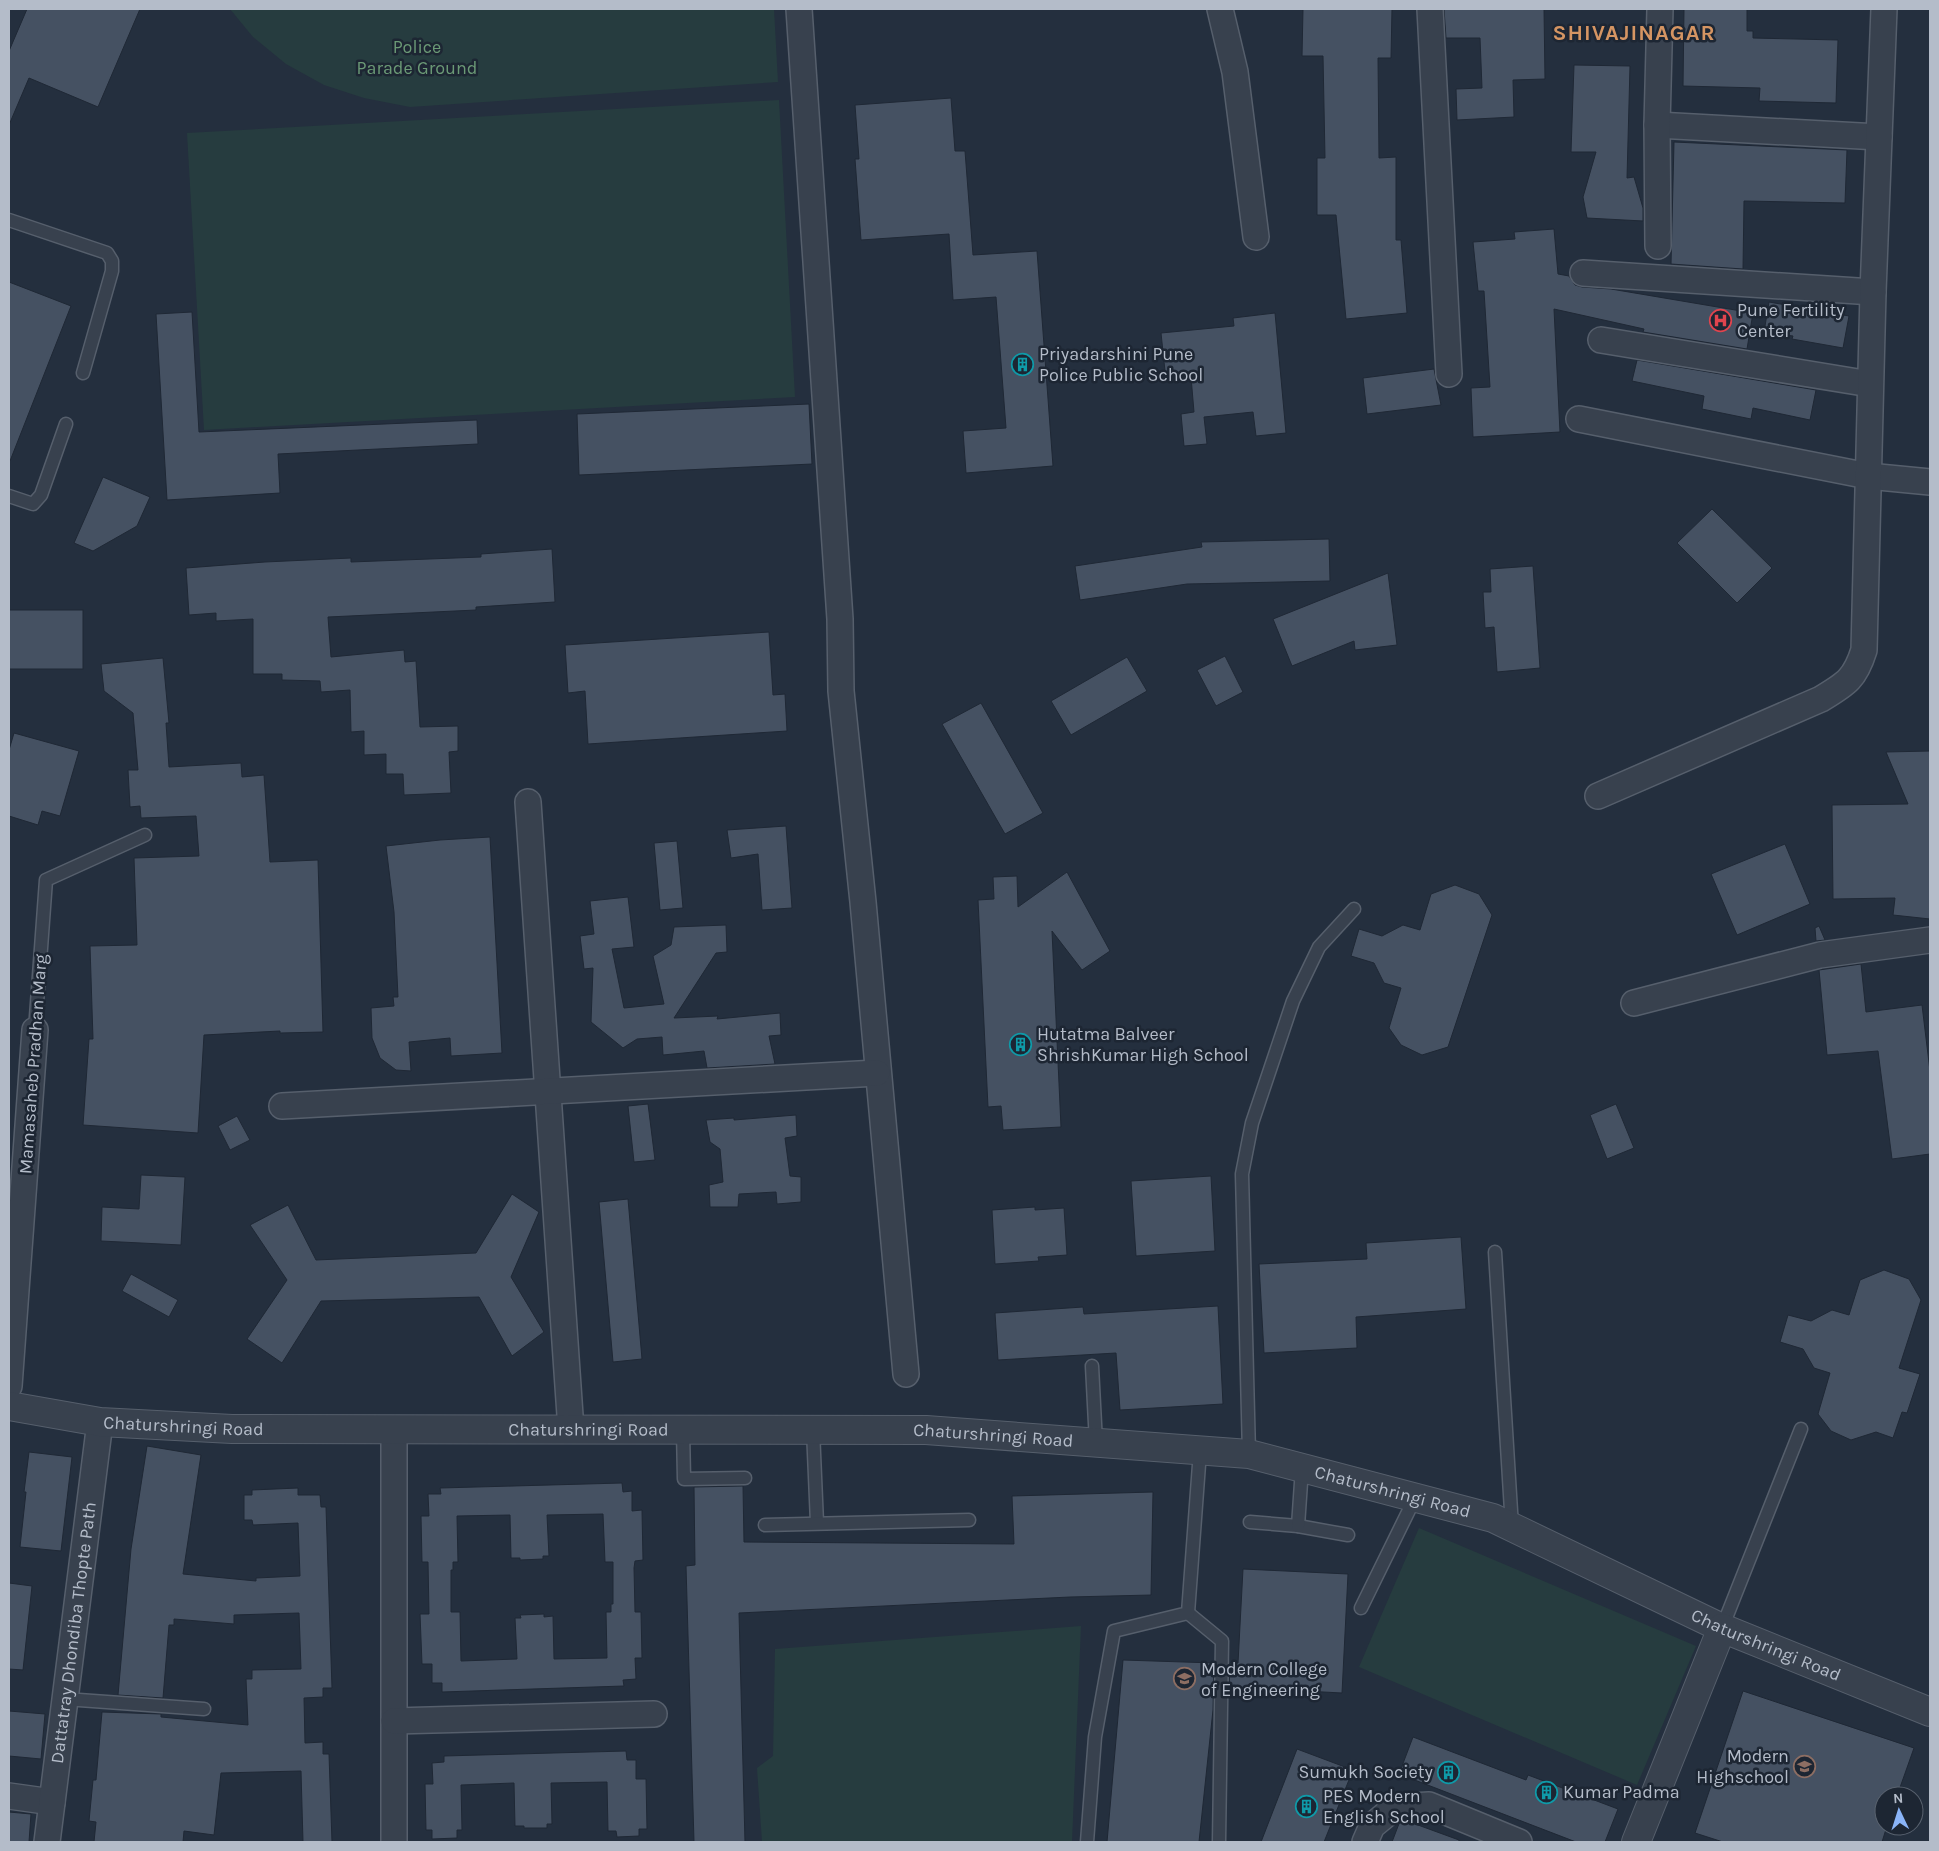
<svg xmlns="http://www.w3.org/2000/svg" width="1939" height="1851" font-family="Karla,sans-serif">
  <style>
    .green { fill: #263c3f }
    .building { fill: #455162; stroke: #1f2835; fill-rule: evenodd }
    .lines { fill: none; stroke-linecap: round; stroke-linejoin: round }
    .service-casing { stroke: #565f6c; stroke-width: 15 }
    .minor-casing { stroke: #565f6c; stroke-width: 28 }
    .tertiary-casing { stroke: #565f6c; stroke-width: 30 }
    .service { stroke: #38414e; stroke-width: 12 }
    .minor { stroke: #38414e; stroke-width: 25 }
    .tertiary { stroke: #38414e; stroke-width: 28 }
    .labels { text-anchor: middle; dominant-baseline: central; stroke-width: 5; stroke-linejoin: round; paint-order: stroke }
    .park-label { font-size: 18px; fill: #6b9a76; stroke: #1d2633 }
    .poi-label { font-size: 18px; fill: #b4bcc9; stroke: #1d2633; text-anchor: start }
    .street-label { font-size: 18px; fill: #b4bcc9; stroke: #1d2633 }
    .district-label { font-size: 22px; font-weight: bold; letter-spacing: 1px; fill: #d59563; stroke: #1d2633 }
  </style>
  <rect width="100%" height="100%" fill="#242f3e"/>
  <g class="green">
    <path d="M 230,9 L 774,9 L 778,82 L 410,107 L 364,98 L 324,85 L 286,64 L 253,37 Z"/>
    <path d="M 779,100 L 795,397 L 204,430 L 187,133 Z"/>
    <path d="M 1419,1528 L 1696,1646 L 1637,1785 L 1359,1667 Z"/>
    <path d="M 1081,1626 L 1072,1842 L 762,1842 L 757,1768 L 773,1756 L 775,1649 Z"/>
  </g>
  <g class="building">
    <path d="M 27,9 L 140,9 L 98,107 L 29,78 L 9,125 L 9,51 Z"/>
    <path d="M 1303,9 L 1392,9 L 1391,58 L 1378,58 L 1379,158 L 1396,157 L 1396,240 L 1401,240 L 1407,313 L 1346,319 L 1336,215 L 1317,215 L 1317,158 L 1325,158 L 1323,56 L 1302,56 Z"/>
    <path d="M 1444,9 L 1544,9 L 1545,79 L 1513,80 L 1514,117 L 1457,120 L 1456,89 L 1482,88 L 1480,38 L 1446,38 Z"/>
    <path d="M 1684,9 L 1747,9 L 1747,31 L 1753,31 L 1753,38 L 1838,40 L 1836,103 L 1759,101 L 1760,88 L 1683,86 Z"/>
    <path d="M 1574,65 L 1630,66 L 1627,178 L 1634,177 L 1643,208 L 1643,221 L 1587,218 L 1583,197 L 1596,152 L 1571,152 Z"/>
    <path d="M 951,98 L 955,151 L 965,151 L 973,255 L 1037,251 L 1053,466 L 966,473 L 963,431 L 1006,428 L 996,297 L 953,300 L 949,234 L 861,240 L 855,159 L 859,159 L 855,105 Z"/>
    <path d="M 1674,142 L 1847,150 L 1845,203 L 1744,201 L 1743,269 L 1671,264 Z"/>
    <path d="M 1554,229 L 1558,274 L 1569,276 L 1575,285 L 1582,287 L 1611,289 L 1753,313 L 1747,349 L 1643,332 L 1644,329 L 1554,309 L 1560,432 L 1473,437 L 1471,388 L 1490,387 L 1484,291 L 1478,291 L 1473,242 L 1515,239 L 1514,232 Z"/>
    <path d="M 9,282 L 71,306 L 10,461 L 9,461 Z"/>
    <path d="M 1769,302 L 1849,316 L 1843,348 L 1792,339 L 1793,336 L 1764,332 Z"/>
    <path d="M 192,312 L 199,432 L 477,420 L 478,444 L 278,454 L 280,493 L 167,500 L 156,314 Z"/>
    <path d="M 1275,313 L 1286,433 L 1256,436 L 1253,412 L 1204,417 L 1207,444 L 1184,446 L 1181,414 L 1194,412 L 1191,377 L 1165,371 L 1161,333 L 1234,326 L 1233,318 Z"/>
    <path d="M 1637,360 L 1816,390 L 1810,420 L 1753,408 L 1751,419 L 1702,409 L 1704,396 L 1632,381 Z"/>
    <path d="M 1434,369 L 1441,405 L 1367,414 L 1363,378 Z"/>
    <path d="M 809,404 L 812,464 L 579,475 L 577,414 Z"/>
    <path d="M 103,477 L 150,497 L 137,526 L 93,551 L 74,543 Z"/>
    <path d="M 1712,509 L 1772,568 L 1737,603 L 1677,543 Z"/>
    <path d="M 1329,539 L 1330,581 L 1187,584 L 1080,600 L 1075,566 L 1202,547 L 1201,542 Z"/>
    <path d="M 552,549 L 555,602 L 476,607 L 476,610 L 328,617 L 331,657 L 404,650 L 405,662 L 416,661 L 420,727 L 458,726 L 458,751 L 449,752 L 451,793 L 404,795 L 403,774 L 386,774 L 386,754 L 364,755 L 364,731 L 351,732 L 350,690 L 321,692 L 320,681 L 282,680 L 282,674 L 253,674 L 253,619 L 216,621 L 216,613 L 189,615 L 186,568 L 265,562 L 351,558 L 351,562 L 481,557 L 481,554 Z"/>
    <path d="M 1533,566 L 1540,668 L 1497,672 L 1494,627 L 1485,628 L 1483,592 L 1491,592 L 1490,569 Z"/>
    <path d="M 1388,573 L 1397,645 L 1355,650 L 1354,641 L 1292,666 L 1273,619 Z"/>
    <rect x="9" y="610" width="74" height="59"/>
    <path d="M 769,632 L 773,695 L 785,694 L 787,731 L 588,744 L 585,691 L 568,693 L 565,645 Z"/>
    <path d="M 1225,656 L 1243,692 L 1216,706 L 1197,670 Z"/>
    <path d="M 1127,657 L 1147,691 L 1071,735 L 1051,701 Z"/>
    <path d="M 163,658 L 169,723 L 166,723 L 169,767 L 241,763 L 242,777 L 264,775 L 270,862 L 318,860 L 323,1032 L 280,1033 L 280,1031 L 204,1035 L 198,1133 L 83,1125 L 89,1039 L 93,1039 L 90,946 L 137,945 L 134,858 L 199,856 L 196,816 L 141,818 L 140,806 L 130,807 L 128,770 L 138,770 L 133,713 L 104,691 L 101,664 Z"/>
    <path d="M 981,703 L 1043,813 L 1005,834 L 942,724 Z"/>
    <path d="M 14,733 L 79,751 L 60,816 L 42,811 L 38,825 L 9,816 L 9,750 Z"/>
    <path d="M 1930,751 L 1930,919 L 1893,915 L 1895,898 L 1833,899 L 1832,805 L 1908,804 L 1886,752 Z"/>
    <path d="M 786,826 L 792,908 L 762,910 L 758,854 L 731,858 L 727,830 Z"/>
    <path d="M 490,837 L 502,1053 L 451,1056 L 450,1038 L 409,1042 L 411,1071 L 396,1070 L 380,1058 L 372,1038 L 371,1008 L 394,1006 L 393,997 L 398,997 L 394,912 L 386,846 L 440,840 Z"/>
    <path d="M 677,841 L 683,908 L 660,910 L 654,843 Z"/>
    <path d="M 1785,844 L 1810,904 L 1737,935 L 1711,874 Z"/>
    <path d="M 1067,872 L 1110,951 L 1082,970 L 1052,931 L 1061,1127 L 1003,1130 L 1001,1106 L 988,1107 L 978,900 L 994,899 L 993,877 L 1017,876 L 1018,907 Z"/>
    <path d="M 1455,885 L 1479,894 L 1492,915 L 1448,1047 L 1422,1055 L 1401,1045 L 1389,1028 L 1401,988 L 1384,983 L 1374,963 L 1351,956 L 1359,929 L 1382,936 L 1403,925 L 1420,930 L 1431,894 Z"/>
    <path d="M 628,897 L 634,947 L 612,949 L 624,1008 L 664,1004 L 653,956 L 671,945 L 674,927 L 726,925 L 727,952 L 716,953 L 674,1018 L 718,1016 L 717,1019 L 780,1013 L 781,1035 L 769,1036 L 775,1064 L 707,1068 L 704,1051 L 663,1055 L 662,1037 L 637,1039 L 623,1048 L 591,1022 L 593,968 L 584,969 L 580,936 L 594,934 L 590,901 Z"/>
    <path d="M 1819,926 L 1825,940 L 1816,941 L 1815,928 Z"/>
    <path d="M 1861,964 L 1866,1012 L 1922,1005 L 1930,1071 L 1930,1154 L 1892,1159 L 1878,1051 L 1827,1055 L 1819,970 Z"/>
    <path d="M 648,1104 L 655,1160 L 634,1162 L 628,1106 Z"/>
    <path d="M 1616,1104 L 1634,1148 L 1607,1159 L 1590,1115 Z"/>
    <path d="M 796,1115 L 797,1136 L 785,1138 L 790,1176 L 801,1177 L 801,1202 L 777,1204 L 776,1192 L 739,1194 L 738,1207 L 710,1207 L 709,1185 L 723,1182 L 720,1149 L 710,1142 L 706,1120 L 734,1118 L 734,1120 Z"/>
    <path d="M 237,1116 L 250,1140 L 230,1150 L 218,1126 Z"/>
    <path d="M 141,1175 L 185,1177 L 181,1245 L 101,1241 L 102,1207 L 139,1209 Z"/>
    <path d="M 1211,1176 L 1215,1251 L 1136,1256 L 1131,1181 Z"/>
    <path d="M 512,1194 L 539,1212 L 511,1277 L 544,1332 L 512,1356 L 479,1297 L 321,1301 L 282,1363 L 247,1339 L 287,1280 L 250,1225 L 288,1205 L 316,1260 L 476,1253 Z"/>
    <path d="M 628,1199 L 642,1359 L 613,1362 L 599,1202 Z"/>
    <path d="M 1035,1207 L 1035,1210 L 1064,1208 L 1067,1255 L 1038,1257 L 1039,1261 L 995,1264 L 992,1210 Z"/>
    <path d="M 1461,1237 L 1466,1309 L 1356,1317 L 1357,1348 L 1264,1353 L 1259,1264 L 1367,1259 L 1366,1243 Z"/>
    <path d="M 1884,1270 L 1909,1279 L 1921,1300 L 1899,1368 L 1920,1374 L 1907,1413 L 1902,1412 L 1893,1438 L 1876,1432 L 1851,1440 L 1831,1431 L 1818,1414 L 1830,1373 L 1814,1368 L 1803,1349 L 1780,1342 L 1788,1315 L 1811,1321 L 1832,1310 L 1849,1315 L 1860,1280 Z"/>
    <path d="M 131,1274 L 178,1300 L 169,1317 L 122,1291 Z"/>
    <path d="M 1218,1306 L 1223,1404 L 1120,1410 L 1116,1353 L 998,1360 L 995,1313 L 1083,1307 L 1084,1314 Z"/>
    <path d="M 147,1446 L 201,1455 L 183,1574 L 256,1581 L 256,1578 L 300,1576 L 298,1523 L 253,1525 L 252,1520 L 244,1520 L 244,1495 L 252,1495 L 252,1490 L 298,1488 L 298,1495 L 320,1495 L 321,1507 L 326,1507 L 332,1688 L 323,1688 L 323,1697 L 304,1698 L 305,1743 L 323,1742 L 323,1754 L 329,1754 L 332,1842 L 303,1842 L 301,1771 L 221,1773 L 214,1835 L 184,1831 L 183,1842 L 94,1842 L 96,1822 L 89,1821 L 93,1780 L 96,1780 L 102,1712 L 161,1714 L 161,1717 L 248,1725 L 246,1679 L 252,1679 L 252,1670 L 301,1669 L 299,1613 L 234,1615 L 234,1624 L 174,1619 L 174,1625 L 169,1625 L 163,1698 L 118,1695 L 131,1549 Z"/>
    <path d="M 29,1452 L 72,1457 L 61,1551 L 20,1547 L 26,1492 L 24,1492 Z"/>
    <path d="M 622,1483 L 623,1492 L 632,1491 L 632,1511 L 642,1510 L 643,1560 L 635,1561 L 634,1568 L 635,1612 L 641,1612 L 642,1658 L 635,1658 L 636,1679 L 623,1680 L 624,1686 L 442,1692 L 442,1683 L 432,1683 L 432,1664 L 422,1664 L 420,1614 L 429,1614 L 428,1562 L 422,1562 L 421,1516 L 429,1516 L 428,1494 L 441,1494 L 440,1488 ZM 603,1514 L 605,1562 L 613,1562 L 613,1604 L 611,1604 L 611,1612 L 606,1612 L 607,1658 L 554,1659 L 553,1616 L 544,1617 L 544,1614 L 520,1615 L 521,1618 L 515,1618 L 517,1659 L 461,1661 L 460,1612 L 451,1612 L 451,1570 L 453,1570 L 453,1562 L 458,1562 L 457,1516 L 510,1515 L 511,1558 L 520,1558 L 520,1560 L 543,1559 L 543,1556 L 549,1556 L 547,1515 Z"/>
    <path d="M 743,1486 L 744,1542 L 1014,1544 L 1012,1496 L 1153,1492 L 1151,1595 L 1070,1597 L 739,1613 L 745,1842 L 694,1842 L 686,1566 L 695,1565 L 694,1487 Z"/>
    <path d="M 1243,1569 L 1348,1574 L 1342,1693 L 1229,1687 L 1230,1663 L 1238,1663 Z"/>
    <path d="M 9,1583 L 32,1586 L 23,1670 L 9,1669 Z"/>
    <path d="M 1123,1660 L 1214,1663 L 1213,1710 L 1199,1842 L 1107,1842 Z"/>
    <path d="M 1743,1691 L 1914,1748 L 1897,1796 L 1884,1796 L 1884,1826 L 1887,1826 L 1882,1842 L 1723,1842 L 1695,1833 Z"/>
    <path d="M 9,1711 L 45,1714 L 41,1759 L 9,1756 Z"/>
    <path d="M 1413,1737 L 1526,1780 L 1528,1775 L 1618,1809 L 1605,1842 L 1576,1842 L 1399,1774 Z"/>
    <path d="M 1297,1749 L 1353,1770 L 1324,1842 L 1261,1842 Z"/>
    <path d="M 626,1751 L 627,1760 L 636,1760 L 636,1779 L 646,1779 L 647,1829 L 639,1829 L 639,1836 L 617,1837 L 616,1831 L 608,1831 L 607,1782 L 551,1783 L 552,1824 L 547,1824 L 547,1828 L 524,1828 L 524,1826 L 515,1826 L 514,1783 L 461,1785 L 462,1830 L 457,1830 L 457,1838 L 432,1839 L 432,1830 L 426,1830 L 425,1784 L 433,1784 L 432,1763 L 444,1762 L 444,1756 Z"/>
    <path d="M 9,1812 L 31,1814 L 29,1842 L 9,1842 Z"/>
    <path d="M 1400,1821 L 1407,1821 L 1459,1840 L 1459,1842 L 1392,1842 Z"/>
  </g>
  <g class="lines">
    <defs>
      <g id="service">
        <path d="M 9,220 L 107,253 L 112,261 L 112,271 L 83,373"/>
        <path d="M 9,496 L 33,504 L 41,495 L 66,424"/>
        <path d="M 35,1030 L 46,880 L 145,835"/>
        <path d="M 1495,1252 L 1512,1527"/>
        <path d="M 1092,1366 L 1096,1443"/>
        <path d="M 683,1430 L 684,1479 L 745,1478"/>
        <path d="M 813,1430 L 817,1523"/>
        <path d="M 1249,1454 L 1242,1174 L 1252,1123 L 1293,1001 L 1319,947 L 1354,909"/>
        <path d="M 1250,1522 L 1298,1526 L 1348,1535"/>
        <path d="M 765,1525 L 969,1520"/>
        <path d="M 1298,1526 L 1302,1468"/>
        <path d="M 1361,1608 L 1415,1498"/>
        <path d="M 1188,1613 L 1222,1641 L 1219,1842"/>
        <path d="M 1722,1628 L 1801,1429"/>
        <path d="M 65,1699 L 204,1709"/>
        <path d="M 1087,1842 L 1095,1737 L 1114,1631 L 1188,1613 L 1200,1451"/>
      </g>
      <g id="minor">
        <path d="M 799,9 L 840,619 L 841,691 L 863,902 L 906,1374"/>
        <path d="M 1220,9 L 1235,72 L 1256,237"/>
        <path d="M 1430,9 L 1449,374"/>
        <path d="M 1657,125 L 1879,137"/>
        <path d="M 1658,246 L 1657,125 L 1660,9"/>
        <path d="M 1583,273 L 1873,292"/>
        <path d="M 1601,340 L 1870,384"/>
        <path d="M 1579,419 L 1868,476 L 1930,482"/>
        <path d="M 1598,796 L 1821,699 C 1846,684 1855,679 1864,650 L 1873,292 L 1884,9"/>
        <path d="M 528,802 L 571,1430"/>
        <path d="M 1634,1003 L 1820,955 L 1930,940"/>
        <path d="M 282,1106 L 877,1073"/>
        <path d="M 9,1386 L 35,1030"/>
        <path d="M 394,1430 L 394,1842"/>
        <path d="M 394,1721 L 654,1714"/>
        <path d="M 9,1796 L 52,1802"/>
        <path id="s1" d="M 47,1842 L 100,1422"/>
        <path d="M 1365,1842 L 1372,1826 L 1395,1807 L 1429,1805 L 1519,1842"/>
      </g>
      <g id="tertiary">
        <path id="s2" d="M 9,1406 L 100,1422 L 232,1429 L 926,1430 L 1249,1454 L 1493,1518 L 1722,1628 L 1930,1712"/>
        <path d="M 1636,1842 L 1722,1628"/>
      </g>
    </defs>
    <use href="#service" class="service-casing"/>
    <use href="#minor" class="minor-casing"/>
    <use href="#tertiary" class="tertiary-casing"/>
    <use href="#service" class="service"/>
    <use href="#minor" class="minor"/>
    <use href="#tertiary" class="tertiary"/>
  </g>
  <defs>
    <symbol id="hospital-ring" viewBox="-11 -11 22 22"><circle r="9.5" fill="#1d2633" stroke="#e0444e" stroke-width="1.5"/><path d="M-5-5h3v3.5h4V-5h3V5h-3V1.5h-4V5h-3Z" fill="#e0444e"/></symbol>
    <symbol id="building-ring" viewBox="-11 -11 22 22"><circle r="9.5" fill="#1d2633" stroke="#0f9aa8" stroke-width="1.5"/><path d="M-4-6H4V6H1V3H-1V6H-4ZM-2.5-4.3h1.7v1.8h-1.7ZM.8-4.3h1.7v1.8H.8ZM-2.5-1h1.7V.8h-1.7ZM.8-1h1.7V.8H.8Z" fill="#0f9aa8"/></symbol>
    <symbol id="university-ring" viewBox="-11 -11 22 22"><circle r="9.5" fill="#1d2633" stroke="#8d6e63" stroke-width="1.5"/><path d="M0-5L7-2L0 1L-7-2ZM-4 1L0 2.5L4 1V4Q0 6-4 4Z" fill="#8d6e63"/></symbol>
    <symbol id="school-ring" viewBox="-11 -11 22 22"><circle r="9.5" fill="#1d2633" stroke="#8d6e63" stroke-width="1.5"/><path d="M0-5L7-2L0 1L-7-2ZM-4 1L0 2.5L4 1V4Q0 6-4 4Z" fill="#8d6e63"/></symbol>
  </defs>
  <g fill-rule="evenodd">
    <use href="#hospital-ring" x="1708" y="308" width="25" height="25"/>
    <use href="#building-ring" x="1010" y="352" width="25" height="25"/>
    <use href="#building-ring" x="1008" y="1032" width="25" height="25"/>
    <use href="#university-ring" x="1172" y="1666" width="25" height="25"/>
    <use href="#school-ring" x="1792" y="1754" width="25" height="25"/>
    <use href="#building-ring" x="1436" y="1760" width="25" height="25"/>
    <use href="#building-ring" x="1534" y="1780" width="25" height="25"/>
    <use href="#building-ring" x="1294" y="1794" width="25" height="25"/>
  </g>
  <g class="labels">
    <g class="park-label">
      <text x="417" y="47">Police<tspan x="417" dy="21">Parade Ground</tspan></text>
    </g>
    <g class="poi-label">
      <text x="1737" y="310">Pune Fertility<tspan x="1737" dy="21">Center</tspan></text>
      <text x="1039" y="354">Priyadarshini Pune<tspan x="1039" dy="21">Police Public School</tspan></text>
      <text x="1037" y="1034">Hutatma Balveer<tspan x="1037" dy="21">ShrishKumar High School</tspan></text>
      <text x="1201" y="1669">Modern College<tspan x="1201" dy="21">of Engineering</tspan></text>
      <text x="1789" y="1756" text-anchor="end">Modern<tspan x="1789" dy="21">Highschool</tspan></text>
      <text x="1433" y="1772" text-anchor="end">Sumukh Society</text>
      <text x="1563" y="1792">Kumar Padma</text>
      <text x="1323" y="1796">PES Modern<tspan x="1323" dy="21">English School</tspan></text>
    </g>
    <g class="street-label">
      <text transform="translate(33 1064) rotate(-86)">Mamasaheb Pradhan Marg</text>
      <text stroke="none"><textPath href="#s2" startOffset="176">Chaturshringi Road</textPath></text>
      <text stroke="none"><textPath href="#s2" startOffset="581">Chaturshringi Road</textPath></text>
      <text stroke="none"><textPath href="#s2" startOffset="986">Chaturshringi Road</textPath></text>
      <text stroke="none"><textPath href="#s2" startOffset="1391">Chaturshringi Road</textPath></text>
      <text stroke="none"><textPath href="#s1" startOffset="211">Dattatray Dhondiba Thopte Path</textPath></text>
      <text stroke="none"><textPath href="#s2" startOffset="1796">Chaturshringi Road</textPath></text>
    </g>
    <g class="district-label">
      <text x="1634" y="33">SHIVAJINAGAR</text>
    </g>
  </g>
  <rect width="1939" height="1851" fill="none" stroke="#b4bcc9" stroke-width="20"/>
  <g transform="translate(1899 1811) rotate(356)"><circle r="24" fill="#1d2633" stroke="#59626f"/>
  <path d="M0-4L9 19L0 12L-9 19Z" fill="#8ab4f8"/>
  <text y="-8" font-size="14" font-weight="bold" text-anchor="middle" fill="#b4bcc9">N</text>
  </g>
</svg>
